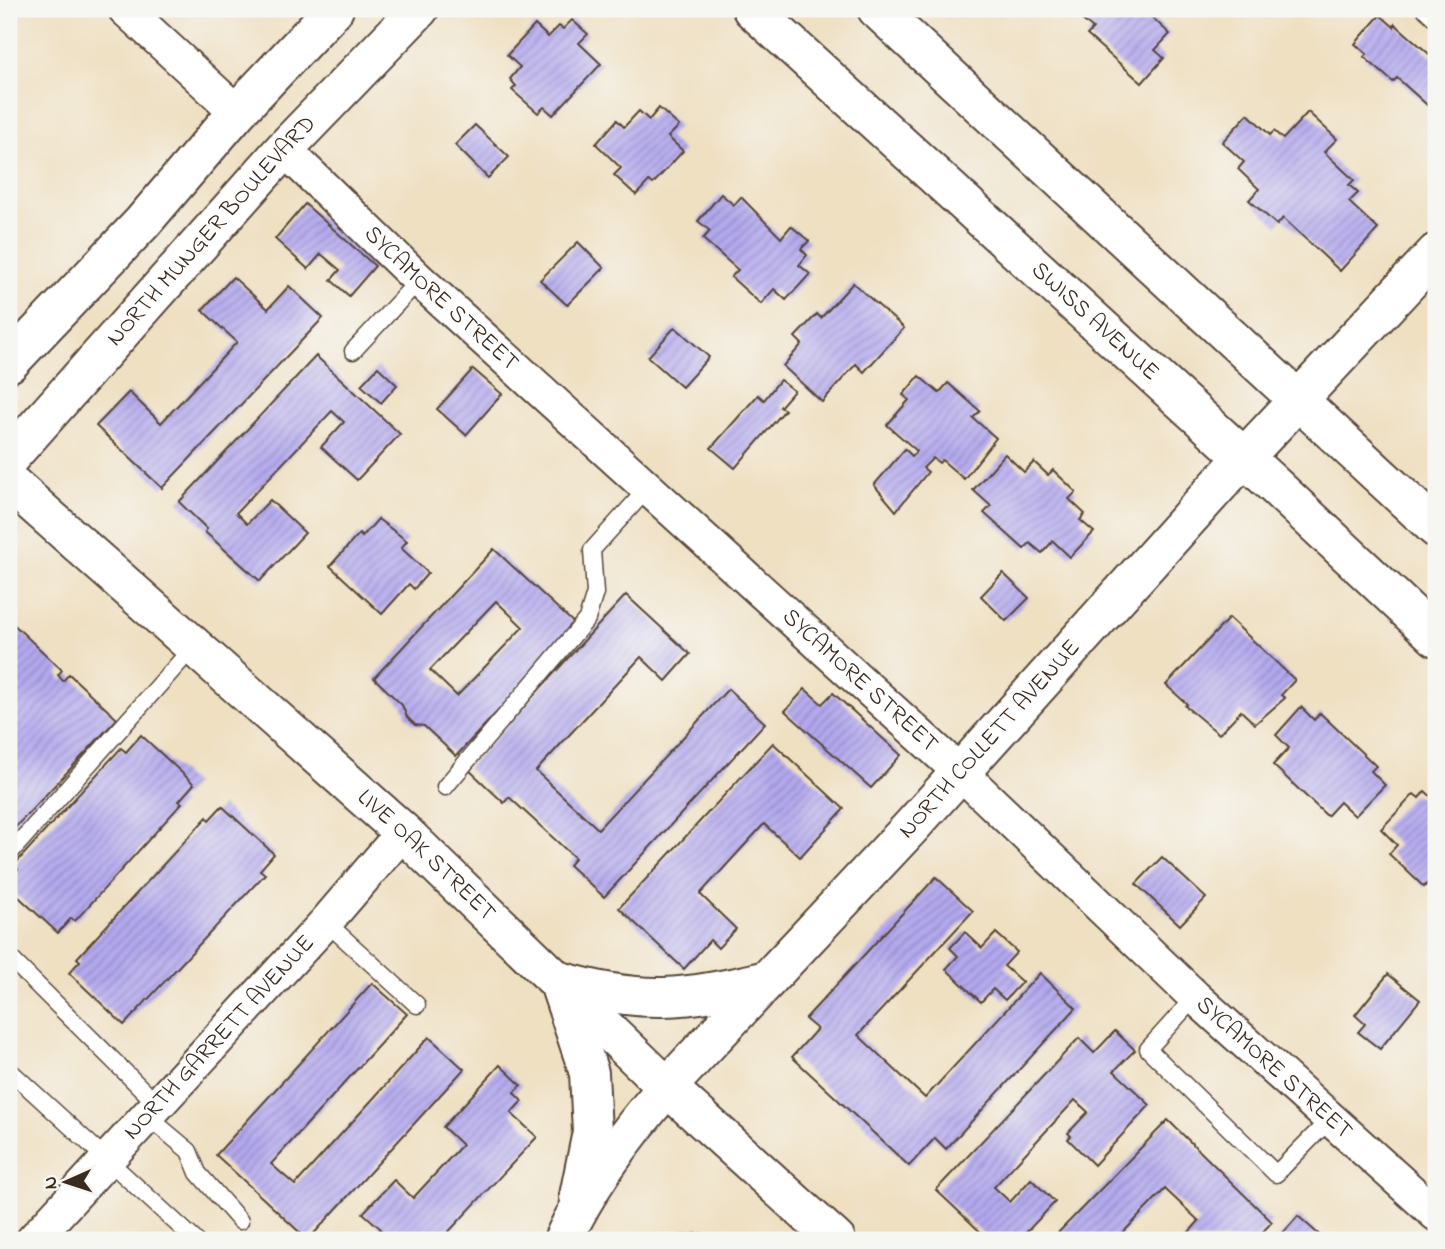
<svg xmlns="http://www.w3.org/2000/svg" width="1445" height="1249" font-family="'Indie Flower',sans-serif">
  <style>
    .building { fill: url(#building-hatch); fill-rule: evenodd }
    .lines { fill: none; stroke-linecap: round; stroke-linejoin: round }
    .service-casing { stroke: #564537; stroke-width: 19 }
    .minor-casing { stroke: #564537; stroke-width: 37 }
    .tertiary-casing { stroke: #564537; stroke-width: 42 }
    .secondary-casing { stroke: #564537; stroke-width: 42 }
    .service { stroke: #fff; stroke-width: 16 }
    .minor { stroke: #fff; stroke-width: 33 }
    .tertiary { stroke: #fff; stroke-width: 38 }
    .secondary { stroke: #fff; stroke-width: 38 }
    .labels { text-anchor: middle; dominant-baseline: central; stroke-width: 6; stroke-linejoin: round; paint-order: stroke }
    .street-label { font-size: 24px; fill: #3b2a1e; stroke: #f6f6f2 }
  </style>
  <defs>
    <pattern id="building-hatch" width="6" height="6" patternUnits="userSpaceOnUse" patternTransform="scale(1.75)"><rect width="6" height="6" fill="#b3a9ef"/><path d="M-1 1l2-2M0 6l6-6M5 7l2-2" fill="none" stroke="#938ac1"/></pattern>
  </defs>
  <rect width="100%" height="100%" fill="#f6f6f2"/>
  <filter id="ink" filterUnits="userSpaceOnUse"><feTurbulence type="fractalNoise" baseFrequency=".0143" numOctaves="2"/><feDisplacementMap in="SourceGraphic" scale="14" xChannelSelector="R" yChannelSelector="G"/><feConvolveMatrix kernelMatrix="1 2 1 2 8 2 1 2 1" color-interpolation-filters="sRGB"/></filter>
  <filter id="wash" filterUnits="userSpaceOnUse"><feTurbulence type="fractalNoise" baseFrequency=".00686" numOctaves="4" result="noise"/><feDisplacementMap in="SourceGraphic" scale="28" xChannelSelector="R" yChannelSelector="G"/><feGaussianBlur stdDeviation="1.57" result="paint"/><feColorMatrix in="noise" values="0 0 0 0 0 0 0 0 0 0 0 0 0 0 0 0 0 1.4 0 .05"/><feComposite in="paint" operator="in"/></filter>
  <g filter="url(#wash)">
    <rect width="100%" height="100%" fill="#efe0c2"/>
    <g id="blocks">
      <g class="building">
        <path d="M 1076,9 L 1143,9 L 1170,34 L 1155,50 L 1164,58 L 1142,83 L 1087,35 L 1093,29 L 1073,12 Z"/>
        <path d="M 1380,15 L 1394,27 L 1395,24 L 1436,60 L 1436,113 L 1397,78 L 1393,82 L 1364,57 L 1367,54 L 1355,44 Z"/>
        <path d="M 572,20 L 588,34 L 579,43 L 601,64 L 553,115 L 544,107 L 538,113 L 512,90 L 516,86 L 510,79 L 520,67 L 507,55 L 535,25 L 548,37 L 559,26 L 563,29 Z"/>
        <path d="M 659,108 L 679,126 L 668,137 L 683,151 L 653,184 L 649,181 L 636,195 L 614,175 L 621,168 L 596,144 L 617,120 L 624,127 L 639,111 L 649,120 Z"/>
        <path d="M 1308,112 L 1337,139 L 1324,152 L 1354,180 L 1349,185 L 1358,193 L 1349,202 L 1378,229 L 1340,271 L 1283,218 L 1277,225 L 1249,200 L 1259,189 L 1238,169 L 1244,162 L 1222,142 L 1248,114 L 1270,135 L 1274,131 L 1283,139 Z"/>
        <path d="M 475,125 L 509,157 L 488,178 L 455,145 Z"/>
        <path d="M 721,194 L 734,205 L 741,197 L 781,238 L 791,226 L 809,241 L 801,249 L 807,255 L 799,265 L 810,274 L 786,300 L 774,289 L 761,304 L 731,277 L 738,270 L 703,239 L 710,231 L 698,221 Z"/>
        <path d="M 305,204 L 375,266 L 349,296 L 331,280 L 340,270 L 321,254 L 308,269 L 275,239 Z"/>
        <path d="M 578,242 L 604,268 L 567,305 L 540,280 Z"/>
        <path d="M 233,277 L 268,309 L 289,286 L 323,318 L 162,488 L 96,426 L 129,392 L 161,423 L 237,342 L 202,310 Z"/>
        <path d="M 853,283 L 904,328 L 864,372 L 856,364 L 822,402 L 783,366 L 802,344 L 795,337 L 817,314 L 821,318 Z"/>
        <path d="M 675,327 L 709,357 L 682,387 L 648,357 Z"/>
        <path d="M 316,356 L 400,434 L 357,480 L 321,447 L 344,422 L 332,411 L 236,513 L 247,524 L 270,500 L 305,533 L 260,581 L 205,532 L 207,529 L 179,502 Z"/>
        <path d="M 378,367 L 397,385 L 381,403 L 361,385 Z"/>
        <path d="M 473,369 L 502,394 L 466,435 L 437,409 Z"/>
        <path d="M 919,376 L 939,393 L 948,383 L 980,411 L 973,418 L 996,438 L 964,479 L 942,460 L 939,463 L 933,458 L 923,468 L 928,472 L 896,511 L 874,485 L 905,449 L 912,456 L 917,451 L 887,425 L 909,400 L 903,395 Z"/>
        <path d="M 780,380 L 794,391 L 780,407 L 785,410 L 735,468 L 711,448 L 758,395 L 764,400 Z"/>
        <path d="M 1005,454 L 1024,472 L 1034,462 L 1048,475 L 1053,470 L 1076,492 L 1069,499 L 1085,514 L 1080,520 L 1094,532 L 1070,557 L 1053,541 L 1042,553 L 1030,543 L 1024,549 L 984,513 L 991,506 L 973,490 Z"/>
        <path d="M 378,519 L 407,541 L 401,548 L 428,573 L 414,589 L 409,584 L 382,614 L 330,566 L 359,534 L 362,537 Z"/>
        <path d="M 494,549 L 577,626 L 456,756 L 424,726 L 415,725 L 407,717 L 402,705 L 374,678 ZM 496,601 L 523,627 L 457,696 L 430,670 Z"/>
        <path d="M 1003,573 L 1029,598 L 1006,621 L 981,596 Z"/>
        <path d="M 626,595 L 690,654 L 666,681 L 641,657 L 536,771 L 598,829 L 728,689 L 765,723 L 604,897 L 569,865 L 575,858 L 509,797 L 504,803 L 467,768 Z"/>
        <path d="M 1229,618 L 1295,680 L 1281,695 L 1285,698 L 1255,724 L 1241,711 L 1219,734 L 1185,706 L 1187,704 L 1166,685 Z"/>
        <path d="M 9,620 L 62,670 L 58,675 L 63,681 L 69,674 L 117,719 L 9,834 L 9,758 L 16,750 L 9,743 Z"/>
        <path d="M 805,689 L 822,704 L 833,693 L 901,755 L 871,788 L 785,711 Z"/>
        <path d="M 1301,707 L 1314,720 L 1320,713 L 1376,766 L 1371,771 L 1385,785 L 1355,816 L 1340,802 L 1327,816 L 1273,765 L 1289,748 L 1276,735 Z"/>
        <path d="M 141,735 L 194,784 L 179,801 L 182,803 L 75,921 L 71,918 L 58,933 L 9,888 L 9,880 L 18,869 L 14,865 L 121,748 L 126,752 Z"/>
        <path d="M 773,743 L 844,809 L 800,857 L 764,824 L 700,894 L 736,929 L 718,948 L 710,940 L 684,969 L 619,908 Z"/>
        <path d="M 1425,791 L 1436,801 L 1436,875 L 1424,887 L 1389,854 L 1397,845 L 1381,829 L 1414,794 L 1419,798 Z"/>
        <path d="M 222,806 L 274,854 L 260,870 L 265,874 L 124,1025 L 69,973 L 80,961 L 77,958 L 207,817 L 209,820 Z"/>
        <path d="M 1162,857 L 1206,898 L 1180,925 L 1136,884 Z"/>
        <path d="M 936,877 L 973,911 L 858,1035 L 925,1098 L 1040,973 L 1076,1008 L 946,1149 L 935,1138 L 909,1166 L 792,1057 L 817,1029 L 805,1019 Z"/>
        <path d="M 965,932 L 982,948 L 996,933 L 1017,952 L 1004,966 L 1022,982 L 1005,1000 L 993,989 L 981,1002 L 946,969 L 958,956 L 950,948 Z"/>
        <path d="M 1388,974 L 1420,1000 L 1380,1049 L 1358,1032 L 1365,1024 L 1355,1015 Z"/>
        <path d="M 372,983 L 407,1014 L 271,1164 L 295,1185 L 429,1037 L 464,1069 L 308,1240 L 216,1155 Z"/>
        <path d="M 1115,1031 L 1135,1050 L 1114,1071 L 1150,1105 L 1094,1165 L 1068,1139 L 1071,1136 L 1068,1133 L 1088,1112 L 1075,1100 L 994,1187 L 1010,1202 L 1031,1179 L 1055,1202 L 1019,1240 L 989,1240 L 936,1190 L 1079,1038 L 1094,1053 Z"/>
        <path d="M 500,1065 L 521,1085 L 514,1093 L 522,1101 L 511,1113 L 537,1137 L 441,1240 L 382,1240 L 376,1235 L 381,1229 L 363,1213 L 394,1180 L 413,1198 L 462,1145 L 443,1127 Z"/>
        <path d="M 1168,1120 L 1272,1222 L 1255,1240 L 1182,1240 L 1199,1221 L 1165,1189 L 1116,1240 L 1051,1240 Z"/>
        <path d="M 1298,1216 L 1325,1240 L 1277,1240 Z"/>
        <path d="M 701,1233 L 709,1240 L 656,1240 L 656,1239 Z"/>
      </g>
    </g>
  </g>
  <g filter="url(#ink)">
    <use href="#blocks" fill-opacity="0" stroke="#564537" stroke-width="2"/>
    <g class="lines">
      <defs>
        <g id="service">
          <path d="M 1425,9 L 1436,19"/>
          <path d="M 353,351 L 419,280"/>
          <path d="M 445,787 L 587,619 L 595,593 L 592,550 L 647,489"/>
          <path d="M 9,854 L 194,646"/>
          <path d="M 326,922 L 417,1005"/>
          <path d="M 9,957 L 156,1103"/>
          <path d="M 1195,997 L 1148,1049 L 1276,1174 L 1329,1120"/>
          <path d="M 9,1070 L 195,1240"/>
          <path d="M 146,1115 L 189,1151 L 198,1173 L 240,1221"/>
        </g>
        <g id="minor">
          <path d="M 125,9 L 237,112"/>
          <path id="s1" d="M 284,149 L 419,280 L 960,772 L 1195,997 L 1436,1214"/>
          <path id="s2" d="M 33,1240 L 326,922 L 403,832"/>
        </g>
        <g id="tertiary">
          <path id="s3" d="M 752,9 L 1274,485 L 1436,637"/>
          <path d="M 877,9 L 1436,528"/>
          <path id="s4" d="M 9,482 L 403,832 L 667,1087 L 836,1240"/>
          <path d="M 560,981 C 642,1005 686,1000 767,980"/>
          <path d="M 560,986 L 589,1073 L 592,1132 L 579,1196"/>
          <path id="s5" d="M 563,1240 C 588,1185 627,1133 667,1087 L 911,827 L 1224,479 L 1436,253"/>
        </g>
        <g id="secondary">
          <path d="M 9,363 L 142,223 L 237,112 L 334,9"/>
          <path id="s6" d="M 9,458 L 284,149 L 419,9"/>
        </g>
      </defs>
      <use href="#service" class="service-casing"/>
      <use href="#minor" class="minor-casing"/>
      <use href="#tertiary" class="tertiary-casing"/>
      <use href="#secondary" class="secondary-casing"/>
      <use href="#service" class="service"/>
      <use href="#minor" class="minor"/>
      <use href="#tertiary" class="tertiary"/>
      <use href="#secondary" class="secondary"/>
    </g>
  </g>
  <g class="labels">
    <g class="street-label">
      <text stroke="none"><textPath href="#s6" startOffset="304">NORTH MUNGER BOULEVARD</textPath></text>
      <text stroke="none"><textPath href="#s1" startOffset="217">SYCAMORE STREET</textPath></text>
      <text stroke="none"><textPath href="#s3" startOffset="464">SWISS AVENUE</textPath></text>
      <text stroke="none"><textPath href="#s1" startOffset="784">SYCAMORE STREET</textPath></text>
      <text stroke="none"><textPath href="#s5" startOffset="660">NORTH COLLETT AVENUE</textPath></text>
      <text stroke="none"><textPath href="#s4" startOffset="560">LIVE OAK STREET</textPath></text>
      <text stroke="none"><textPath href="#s2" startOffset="275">NORTH GARRETT AVENUE</textPath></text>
      <text stroke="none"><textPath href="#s1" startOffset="1351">SYCAMORE STREET</textPath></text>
    </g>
  </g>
  <rect width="1445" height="1249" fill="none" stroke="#f6f6f2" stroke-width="35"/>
  <g transform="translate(66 1182) rotate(267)" stroke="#f6f6f2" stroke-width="5" paint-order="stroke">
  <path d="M0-5L12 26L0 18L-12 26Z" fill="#3b2a1e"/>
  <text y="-10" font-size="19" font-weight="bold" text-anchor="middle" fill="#3b2a1e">N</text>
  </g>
</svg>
